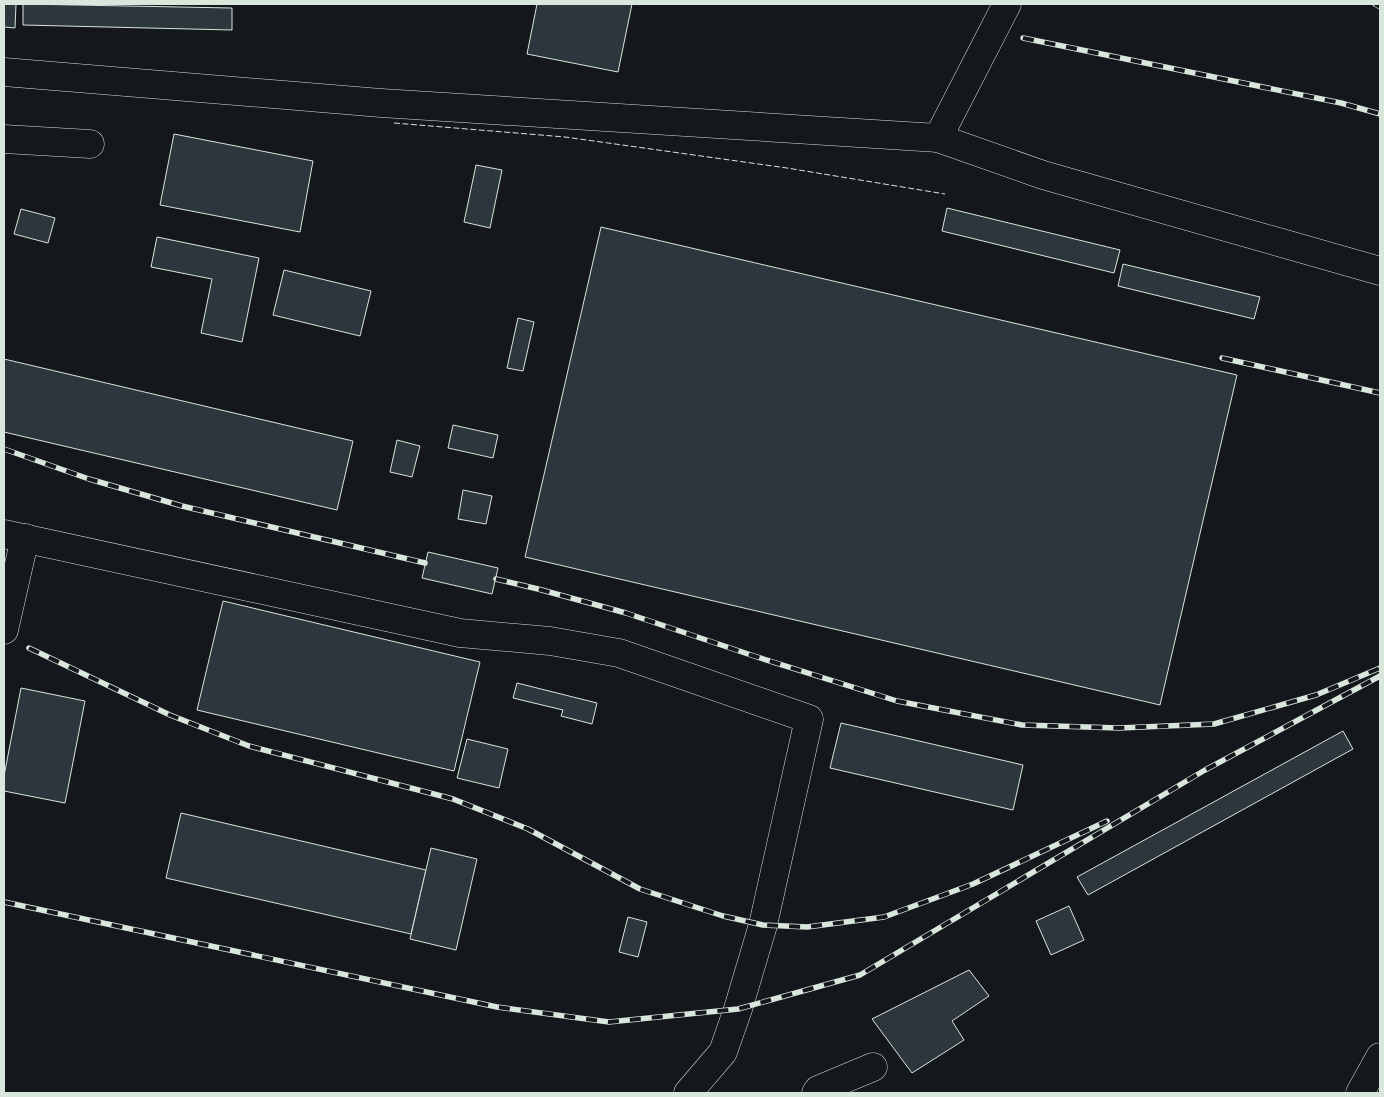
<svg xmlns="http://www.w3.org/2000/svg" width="1384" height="1097" font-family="Helvetica,sans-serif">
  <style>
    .building { fill: #2c363c; stroke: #d8e6dc }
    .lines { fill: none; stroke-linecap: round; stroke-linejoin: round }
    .minor-casing { stroke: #d8e6dc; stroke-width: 29 }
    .minor { stroke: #14181c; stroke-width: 28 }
    .rail-casing { stroke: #d8e6dc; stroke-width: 5.5 }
    .rail { stroke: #14181c; stroke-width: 4; stroke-dasharray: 11; stroke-linecap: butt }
    .fence { stroke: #d8e6dc; stroke-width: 1; stroke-dasharray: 6 2.5; stroke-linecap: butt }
  </style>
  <rect width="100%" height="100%" fill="#14181c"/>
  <g class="building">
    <path d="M 4,4 L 16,4 L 15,28 L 4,27 Z"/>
    <path d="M 23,4 L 232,8 L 232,30 L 23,25 Z"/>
    <path d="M 537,4 L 632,4 L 618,72 L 527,54 Z"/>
    <path d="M 174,134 L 313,161 L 300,232 L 160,205 Z"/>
    <path d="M 476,165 L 502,170 L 490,228 L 464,222 Z"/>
    <path d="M 947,208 L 1120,250 L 1114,273 L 942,231 Z"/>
    <path d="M 21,209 L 55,218 L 48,243 L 14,234 Z"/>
    <path d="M 601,227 L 1237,375 L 1160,705 L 525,557 Z"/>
    <path d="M 157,237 L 259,258 L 242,342 L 201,333 L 212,279 L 151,267 Z"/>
    <path d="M 1123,264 L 1260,297 L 1254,319 L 1118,286 Z"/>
    <path d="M 284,270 L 371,291 L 360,336 L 273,315 Z"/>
    <path d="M 518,318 L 534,322 L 523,371 L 507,368 Z"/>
    <path d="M 4,359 L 353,441 L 337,510 L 4,432 Z"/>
    <path d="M 453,425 L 498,435 L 493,458 L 448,448 Z"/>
    <path d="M 397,440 L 420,446 L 412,477 L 390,472 Z"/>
    <path d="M 463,490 L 492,496 L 486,524 L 458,519 Z"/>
    <path d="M 428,552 L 498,568 L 492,594 L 422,578 Z"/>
    <path d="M 223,601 L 480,662 L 454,771 L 197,710 Z"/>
    <path d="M 517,683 L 597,703 L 592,724 L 561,716 L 563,710 L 513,698 Z"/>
    <path d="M 21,688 L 85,701 L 65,803 L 4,791 L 4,776 Z"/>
    <path d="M 841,723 L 1023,765 L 1013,810 L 830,768 Z"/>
    <path d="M 1343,731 L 1353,749 L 1088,895 L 1077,877 Z"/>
    <path d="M 467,739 L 508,749 L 499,788 L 457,778 Z"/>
    <path d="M 181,813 L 426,870 L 411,934 L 166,878 Z"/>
    <path d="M 431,848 L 477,859 L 456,950 L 410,939 Z"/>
    <path d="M 1069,906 L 1084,940 L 1051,955 L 1036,921 Z"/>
    <path d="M 628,917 L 647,922 L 638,957 L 619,952 Z"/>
    <path d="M 969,970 L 989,996 L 952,1021 L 964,1040 L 912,1073 L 872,1019 Z"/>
  </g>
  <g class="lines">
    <defs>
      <g id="minor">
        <path d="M 4,72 L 381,103 L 938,138 L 1043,175 L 1380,271"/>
        <path d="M 938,138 L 1007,4"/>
        <path d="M 4,139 L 90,144"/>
        <path d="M 4,534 L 460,633 L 550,641 L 619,653 L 809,719 L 763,925 L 738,1009 L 723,1052 L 688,1093"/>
        <path d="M 4,630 L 25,538"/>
        <path d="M 816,1093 L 818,1090 L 873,1067"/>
        <path d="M 1360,1093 L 1380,1057"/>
      </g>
    </defs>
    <use href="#minor" class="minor-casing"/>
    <use href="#minor" class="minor"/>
    <defs>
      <g id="rail">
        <path d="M 1375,4 L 1380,7"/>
        <path d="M 1023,38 L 1341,103 L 1380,114"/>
        <path d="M 1222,358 L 1380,393"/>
        <path d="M 4,449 L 89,479 L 182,506 L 425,563"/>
        <path d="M 496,579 L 538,589 L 626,613 L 754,656 L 897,701 L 1022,725 L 1119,728 L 1214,724 L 1316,695 L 1380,668"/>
        <path d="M 29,648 L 170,715 L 249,746 L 453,799 L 528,829 L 640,889 L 723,916 L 763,925 L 807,927 L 884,917 L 973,884 L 1107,821"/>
        <path d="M 4,902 L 497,1007 L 609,1022 L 738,1009 L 860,975 L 1205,770 L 1380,676"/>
      </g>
    </defs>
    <use href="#rail" class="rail-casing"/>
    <use href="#rail" class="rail"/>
    <path class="fence" d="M 394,123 L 565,137 L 787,168 L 945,194"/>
  </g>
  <rect width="1384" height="1097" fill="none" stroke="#d8e6dc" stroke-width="10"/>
</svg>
